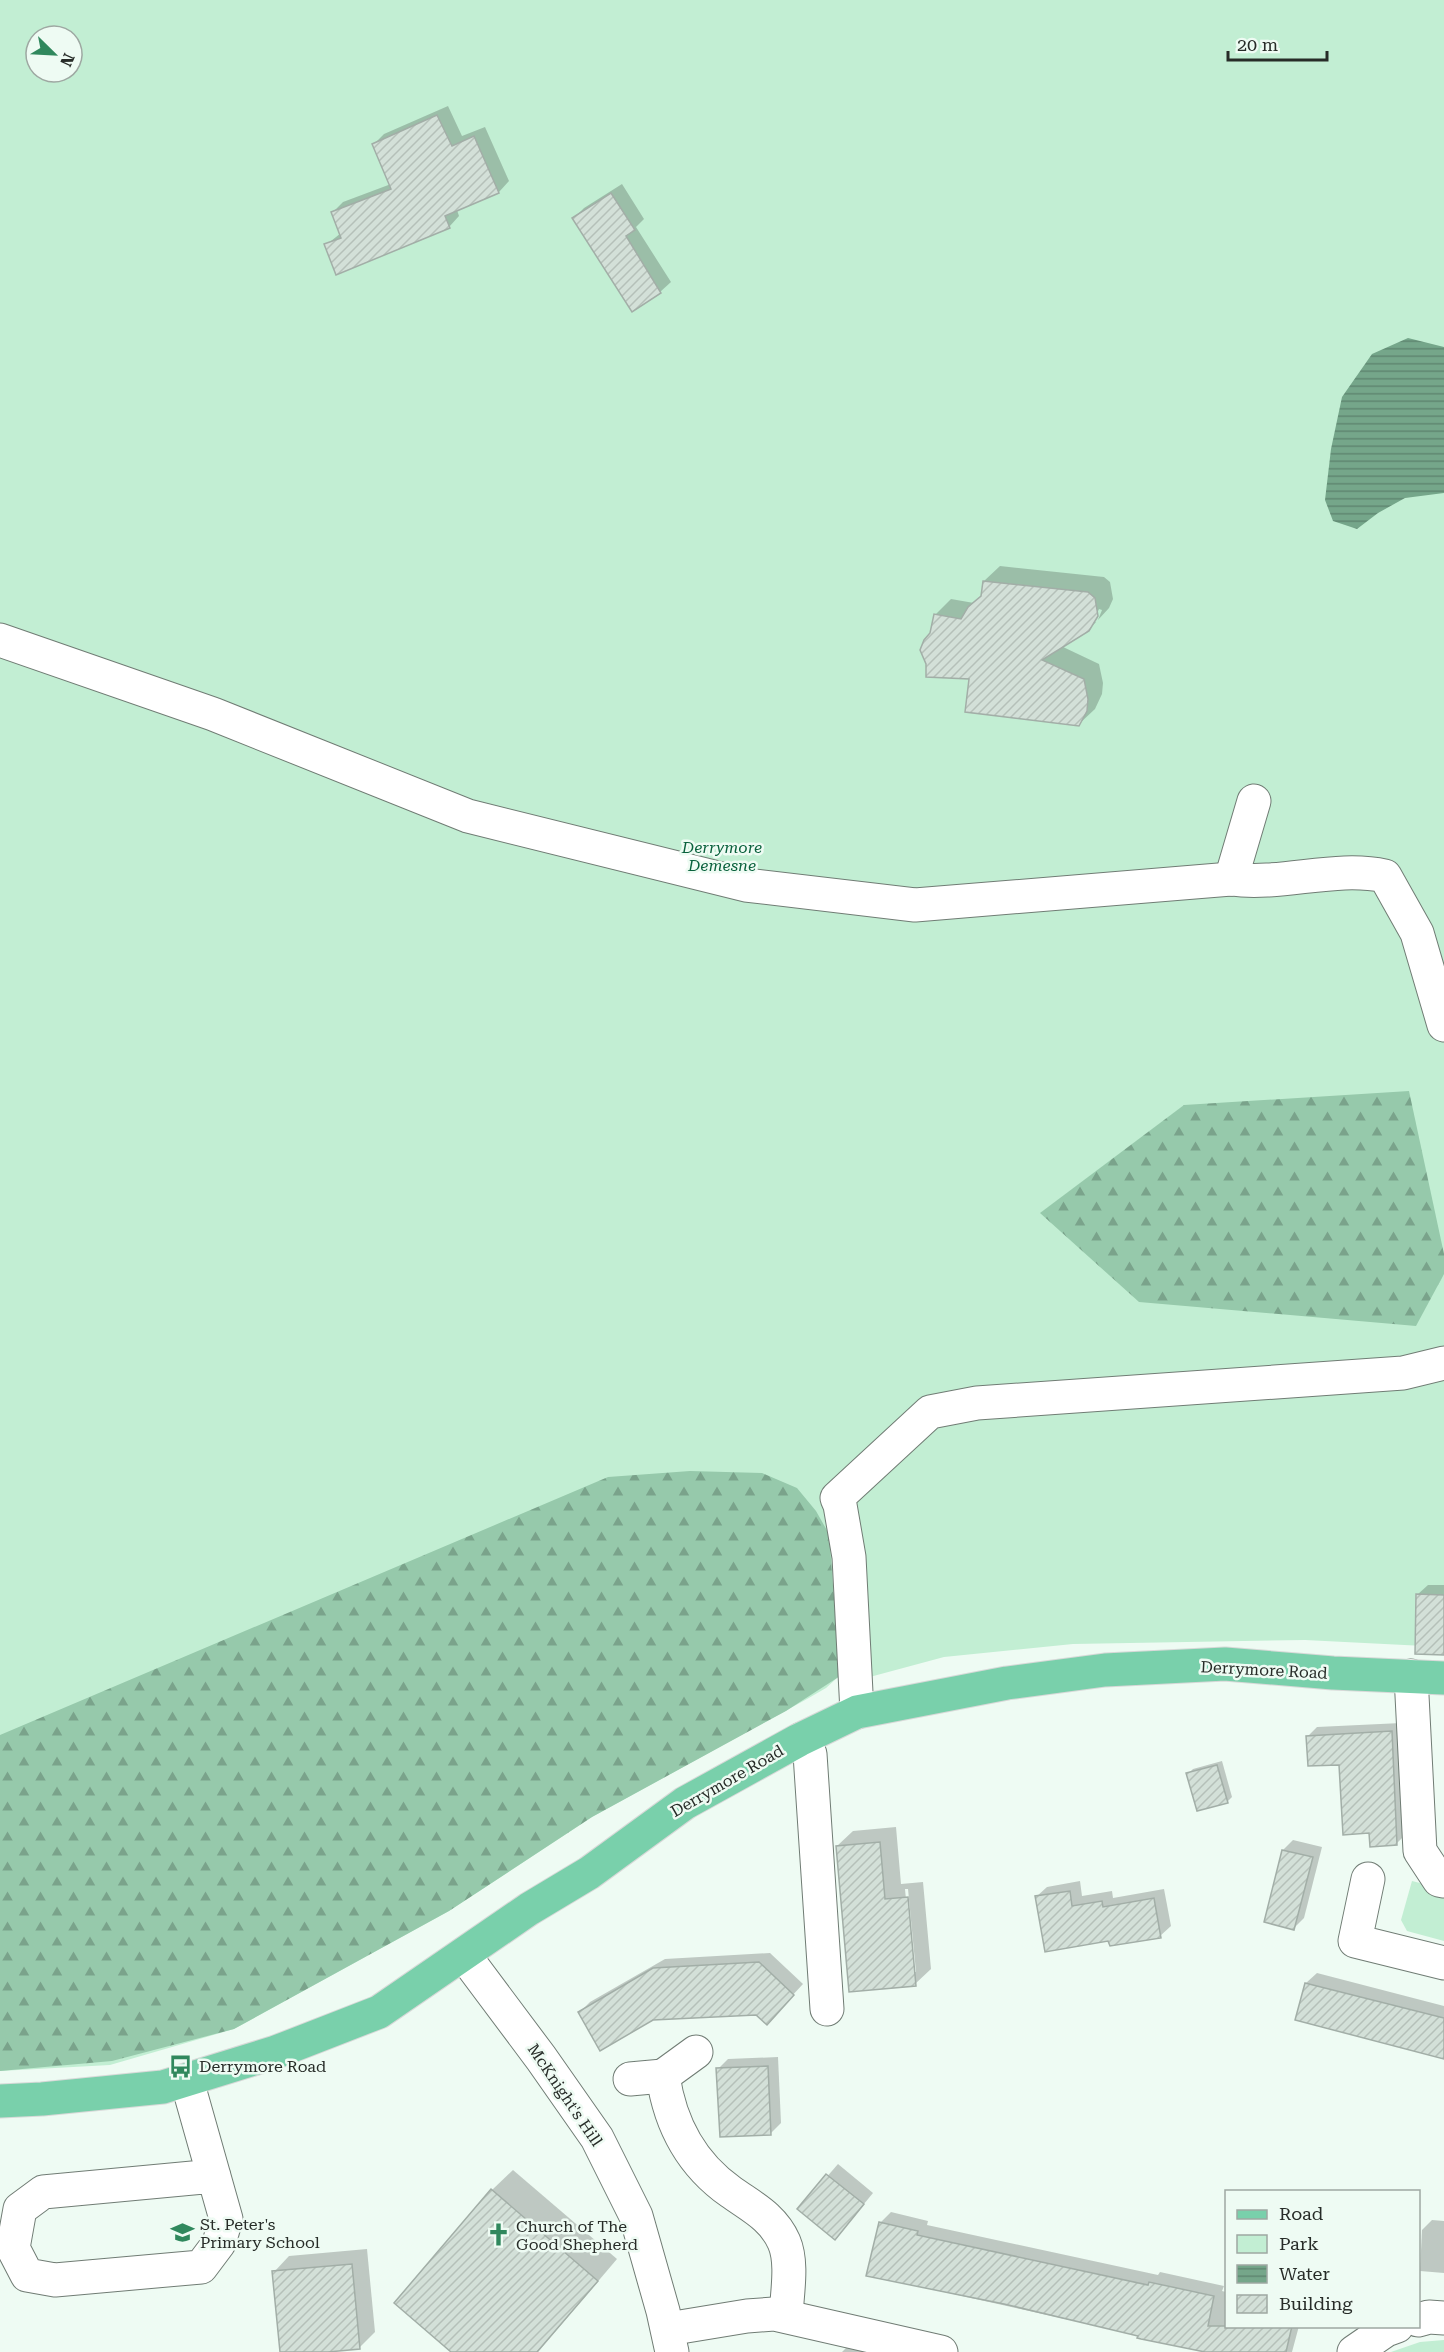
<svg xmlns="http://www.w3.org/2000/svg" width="1444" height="2352" font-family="'Roboto Serif',serif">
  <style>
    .green { fill: #c2eed3; fill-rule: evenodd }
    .forest { fill: url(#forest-firs) }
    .water { fill: url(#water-rules) }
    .shadow { fill: #0003; fill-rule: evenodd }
    .building { fill: url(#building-hatch); stroke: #a2aea7; stroke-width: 1.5 }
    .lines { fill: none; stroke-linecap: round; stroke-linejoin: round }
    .minor-casing { stroke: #707c74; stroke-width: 35 }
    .major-casing { stroke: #d8d9d8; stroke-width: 35 }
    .minor { stroke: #fff; stroke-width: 33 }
    .major { stroke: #79d0ab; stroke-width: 33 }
    .labels { text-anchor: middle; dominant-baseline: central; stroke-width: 5; stroke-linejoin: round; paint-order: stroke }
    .park-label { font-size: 16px; font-style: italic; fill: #0a613d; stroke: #eefbf3 }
    .street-label { font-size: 16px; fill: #272c28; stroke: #eefbf3 }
    .poi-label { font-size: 16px; fill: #272c28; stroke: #eefbf3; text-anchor: start }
  </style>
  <defs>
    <pattern id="forest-firs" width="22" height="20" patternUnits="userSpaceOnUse" patternTransform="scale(1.5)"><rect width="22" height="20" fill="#96c9ab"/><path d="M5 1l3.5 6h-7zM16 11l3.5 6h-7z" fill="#7aa38b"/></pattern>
    <pattern id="water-rules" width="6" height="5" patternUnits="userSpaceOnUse" patternTransform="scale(1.5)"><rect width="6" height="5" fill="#75a68a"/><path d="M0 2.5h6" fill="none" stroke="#608771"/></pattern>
    <pattern id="building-hatch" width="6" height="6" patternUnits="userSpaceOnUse" patternTransform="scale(1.5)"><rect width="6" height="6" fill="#d3e0d8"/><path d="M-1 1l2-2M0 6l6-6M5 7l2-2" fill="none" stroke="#b5c0b9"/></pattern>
  </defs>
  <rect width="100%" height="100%" fill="#eefbf3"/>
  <g class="green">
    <path d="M 0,0 L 1444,0 L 1444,1647 L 1305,1640 L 1073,1644 L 944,1657 L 866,1678 L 862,1672 L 837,1678 L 826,1688 L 807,1699 L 592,1817 L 449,1911 L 234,2029 L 110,2065 L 0,2071 ZM 36,36 L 72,36 L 72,72 L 36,72 Z"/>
    <path d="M 1412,1881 L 1444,1889 L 1444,1941 L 1407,1931 L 1401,1920 Z"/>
    <path d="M 1444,2340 L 1444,2352 L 1391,2352 L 1420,2342 Z"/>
  </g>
  <g class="forest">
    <path d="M 1409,1091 L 1444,1254 L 1444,1274 L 1416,1326 L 1139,1302 L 1040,1213 L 1184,1105 Z"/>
    <path d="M 690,1471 L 762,1473 L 797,1488 L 816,1511 L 829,1534 L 840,1675 L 837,1678 L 786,1711 L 592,1817 L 449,1911 L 234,2029 L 112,2061 L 0,2071 L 0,1735 L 608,1477 Z"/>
  </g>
  <path class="water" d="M 1408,338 L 1444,347 L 1444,493 L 1405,498 L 1378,513 L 1357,529 L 1333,521 L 1325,500 L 1331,449 L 1342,397 L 1372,354 Z"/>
  <g class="shadow">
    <path d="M 448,106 L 462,136 L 485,127 L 509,181 L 499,192 L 457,210 L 459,216 L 449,227 L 326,245 L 341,233 L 333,212 L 343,202 L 391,184 L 374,144 L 384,134 Z"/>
    <path d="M 622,184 L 644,219 L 636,227 L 671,282 L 660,292 L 632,310 L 574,218 L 584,208 Z"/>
    <path d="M 1000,566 L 1104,577 L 1110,582 L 1113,599 L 1109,608 L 1098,620 L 1102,610 L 1099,609 L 1093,622 L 1096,622 L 1088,630 L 1061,646 L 1099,664 L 1103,683 L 1102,694 L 1095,709 L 1079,724 L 971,678 L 932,634 L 935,615 L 951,599 L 974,603 L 983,595 L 984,581 Z"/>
    <path d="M 1428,1585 L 1444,1585 L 1444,1653 L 1417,1595 Z"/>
    <path d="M 1401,1723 L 1406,1834 L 1396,1844 L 1370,1832 L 1340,1763 L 1308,1736 L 1317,1727 Z"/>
    <path d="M 1222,1761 L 1232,1797 L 1227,1802 L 1188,1774 L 1193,1769 Z"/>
    <path d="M 896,1827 L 901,1884 L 923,1882 L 931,1969 L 915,1984 L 837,1846 L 853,1831 ZM 905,1889 L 908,1889 L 916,1972 L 913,1972 Z"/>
    <path d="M 1293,1840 L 1322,1847 L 1304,1918 L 1294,1928 L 1283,1850 Z"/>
    <path d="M 1080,1881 L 1082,1896 L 1112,1891 L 1113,1898 L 1164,1889 L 1171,1926 L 1160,1936 L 1110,1939 L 1036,1897 L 1047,1887 Z"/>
    <path d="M 770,1953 L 803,1984 L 777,2012 L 580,2012 L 590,2002 L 665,1959 Z"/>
    <path d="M 1317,1973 L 1444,2006 L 1444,2058 L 1297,2019 L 1306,1983 Z"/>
    <path d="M 778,2057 L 781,2123 L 771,2133 L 718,2069 L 728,2059 Z"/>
    <path d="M 838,2164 L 873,2193 L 845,2227 L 799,2209 Z"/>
    <path d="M 513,2170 L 617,2259 L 538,2352 L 473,2352 L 492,2190 Z"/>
    <path d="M 891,2212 L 928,2221 L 927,2225 L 1158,2275 L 1160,2272 L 1224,2286 L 1222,2291 L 1226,2292 L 1226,2326 L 1299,2326 L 1292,2352 L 1213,2352 L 868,2275 L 880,2223 Z"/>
    <path d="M 1432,2220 L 1444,2221 L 1444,2273 L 1420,2271 L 1422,2230 Z"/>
    <path d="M 367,2249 L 375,2332 L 360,2347 L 314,2352 L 281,2352 L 274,2272 L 289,2256 Z"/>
    <path d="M 848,2346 L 877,2352 L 842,2352 Z"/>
  </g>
  <g class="building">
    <path d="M 437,115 L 452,146 L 474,136 L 499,193 L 445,216 L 450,228 L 336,275 L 324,244 L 341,238 L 331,212 L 391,189 L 372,144 Z"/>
    <path d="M 611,193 L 635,230 L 626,236 L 661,293 L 632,312 L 572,218 Z"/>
    <path d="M 983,581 L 1088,592 L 1095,598 L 1098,616 L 1089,631 L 1042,660 L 1084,679 L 1088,699 L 1087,711 L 1079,726 L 965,712 L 969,679 L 926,677 L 926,664 L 920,650 L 924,640 L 930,633 L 934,614 L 961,619 L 968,607 L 981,596 Z"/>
    <path d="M 1416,1594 L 1444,1595 L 1444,1655 L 1415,1654 Z"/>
    <path d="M 1392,1731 L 1397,1845 L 1370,1847 L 1369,1833 L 1343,1835 L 1339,1765 L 1308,1766 L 1306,1736 Z"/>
    <path d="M 1217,1765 L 1228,1803 L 1197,1811 L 1186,1773 Z"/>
    <path d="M 880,1842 L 885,1899 L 908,1897 L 916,1986 L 849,1992 L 836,1846 Z"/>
    <path d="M 1282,1850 L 1313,1857 L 1294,1930 L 1264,1922 Z"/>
    <path d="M 1070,1891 L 1072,1906 L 1102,1901 L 1103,1907 L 1154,1898 L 1161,1938 L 1110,1946 L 1108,1941 L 1045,1952 L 1035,1896 Z"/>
    <path d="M 759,1962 L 794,1995 L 767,2025 L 756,2015 L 653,2020 L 600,2051 L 578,2012 L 653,1968 Z"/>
    <path d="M 1305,1983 L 1444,2018 L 1444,2059 L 1295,2020 Z"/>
    <path d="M 768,2066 L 771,2135 L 720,2137 L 716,2068 Z"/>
    <path d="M 826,2174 L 864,2204 L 835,2240 L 797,2209 Z"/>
    <path d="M 491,2189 L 598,2281 L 537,2352 L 451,2352 L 394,2303 Z"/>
    <path d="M 879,2222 L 918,2231 L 917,2235 L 1148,2285 L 1149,2282 L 1214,2296 L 1208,2326 L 1292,2326 L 1286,2352 L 1205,2352 L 1141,2339 L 1137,2338 L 1138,2336 L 1004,2304 L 866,2276 Z"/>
    <path d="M 352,2264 L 360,2349 L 328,2352 L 280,2352 L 272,2271 Z"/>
  </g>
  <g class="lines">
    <defs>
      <g id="minor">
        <path d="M 0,640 L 213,714 L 468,816 L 746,885 L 915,905 L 1231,879 C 1282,886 1335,865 1385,876 L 1417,933 L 1444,1025"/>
        <path d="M 1231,879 L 1254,801"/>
        <path d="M 1411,1676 L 1420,1851 L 1439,1880 L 1444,1881"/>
        <path d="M 857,1712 L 849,1557 L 840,1505 L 837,1498 L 930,1412 L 977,1403 L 1403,1373 L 1444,1363"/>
        <path d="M 802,1739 L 810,1754 L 827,2009"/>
        <path d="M 1368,1879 L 1355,1941 L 1444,1963"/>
        <path d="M 464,1955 L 541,2058 L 597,2138 L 636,2216 L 663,2311 L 672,2352"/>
        <path d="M 696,2052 L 663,2076 C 670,2124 691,2164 731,2192 C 752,2207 773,2217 784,2242 C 793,2263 787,2293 786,2316"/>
        <path d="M 630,2079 L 663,2076"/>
        <path d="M 187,2081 L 226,2219 L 219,2243 L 201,2267 L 55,2280 L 27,2275 L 13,2248 L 20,2209 L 43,2192 L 214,2176"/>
        <path d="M 1418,2320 L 1429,2317 L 1444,2318"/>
        <path d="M 668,2329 L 747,2316 L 774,2314 L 941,2352"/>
        <path d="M 1354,2352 L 1386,2330 L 1397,2326"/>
      </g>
      <path id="major" d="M 0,2101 L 42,2099 L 163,2087 L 276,2052 L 379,2012 L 529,1909 L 589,1873 L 685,1803 L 799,1740 L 857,1712 L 1007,1683 L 1105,1670 L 1225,1664 L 1333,1673 L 1444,1678"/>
    </defs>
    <use href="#minor" class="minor-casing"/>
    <use href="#major" class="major-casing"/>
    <use href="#minor" class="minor"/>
    <use href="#major" class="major"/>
  </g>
  <defs>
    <symbol id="bus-bare" viewBox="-9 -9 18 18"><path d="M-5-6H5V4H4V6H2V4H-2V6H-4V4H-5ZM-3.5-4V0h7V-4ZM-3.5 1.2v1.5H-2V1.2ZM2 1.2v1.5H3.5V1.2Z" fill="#30885d" stroke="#eefbf3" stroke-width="2.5" paint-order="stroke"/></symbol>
    <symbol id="school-bare" viewBox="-9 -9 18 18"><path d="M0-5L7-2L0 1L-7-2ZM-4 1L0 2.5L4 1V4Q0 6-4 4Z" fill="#30885d" stroke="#eefbf3" stroke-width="2.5" paint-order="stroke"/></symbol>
    <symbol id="church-bare" viewBox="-9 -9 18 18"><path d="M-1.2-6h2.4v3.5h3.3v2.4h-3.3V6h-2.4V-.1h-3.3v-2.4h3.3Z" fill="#30885d" stroke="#eefbf3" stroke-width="2.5" paint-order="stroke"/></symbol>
  </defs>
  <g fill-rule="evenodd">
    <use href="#bus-bare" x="164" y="2050" width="33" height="33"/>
    <use href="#school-bare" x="166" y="2216" width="33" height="33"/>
    <use href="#church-bare" x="482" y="2218" width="33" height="33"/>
  </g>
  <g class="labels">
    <g class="park-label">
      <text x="722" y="847">Derrymore<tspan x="722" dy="18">Demesne</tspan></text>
    </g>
    <g class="street-label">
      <text transform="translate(1264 1670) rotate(3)">Derrymore Road</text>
      <text transform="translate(727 1781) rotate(-30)">Derrymore Road</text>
      <text transform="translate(565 2095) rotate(56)">McKnight's Hill</text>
    </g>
    <g class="poi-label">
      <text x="199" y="2066">Derrymore Road</text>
      <text x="200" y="2224">St. Peter's<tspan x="200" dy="18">Primary School</tspan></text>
      <text x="516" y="2226">Church of The<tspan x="516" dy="18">Good Shepherd</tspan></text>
    </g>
  </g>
  <rect x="1225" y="2190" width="195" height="138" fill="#eefbf3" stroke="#9ea8a2" stroke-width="1.5"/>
  <rect x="1237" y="2210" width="30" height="9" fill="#79d0ab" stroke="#9ea8a2" stroke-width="1.5"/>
  <text x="1279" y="2220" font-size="18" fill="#272c28">Road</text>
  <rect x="1237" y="2235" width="30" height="18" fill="#c2eed3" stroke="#9ea8a2" stroke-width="1.5"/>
  <text x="1279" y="2250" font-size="18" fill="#272c28">Park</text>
  <rect x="1237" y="2265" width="30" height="18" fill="url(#water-rules)" stroke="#9ea8a2" stroke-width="1.5"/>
  <text x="1279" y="2280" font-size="18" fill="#272c28">Water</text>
  <rect x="1237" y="2295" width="30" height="18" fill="url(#building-hatch)" stroke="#9ea8a2" stroke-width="1.5"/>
  <text x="1279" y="2310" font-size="18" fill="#272c28">Building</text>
  <g transform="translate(54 54) rotate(114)"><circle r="28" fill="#eefbf3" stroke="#9ea8a2" stroke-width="1.5"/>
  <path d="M0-4.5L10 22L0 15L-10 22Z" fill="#30885d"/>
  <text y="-9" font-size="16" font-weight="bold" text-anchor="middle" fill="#272c28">N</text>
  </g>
  <path d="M1228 51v9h99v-9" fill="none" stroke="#272c28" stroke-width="3"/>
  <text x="1237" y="51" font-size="18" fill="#272c28" stroke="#eefbf3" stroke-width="4.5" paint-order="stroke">20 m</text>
</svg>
